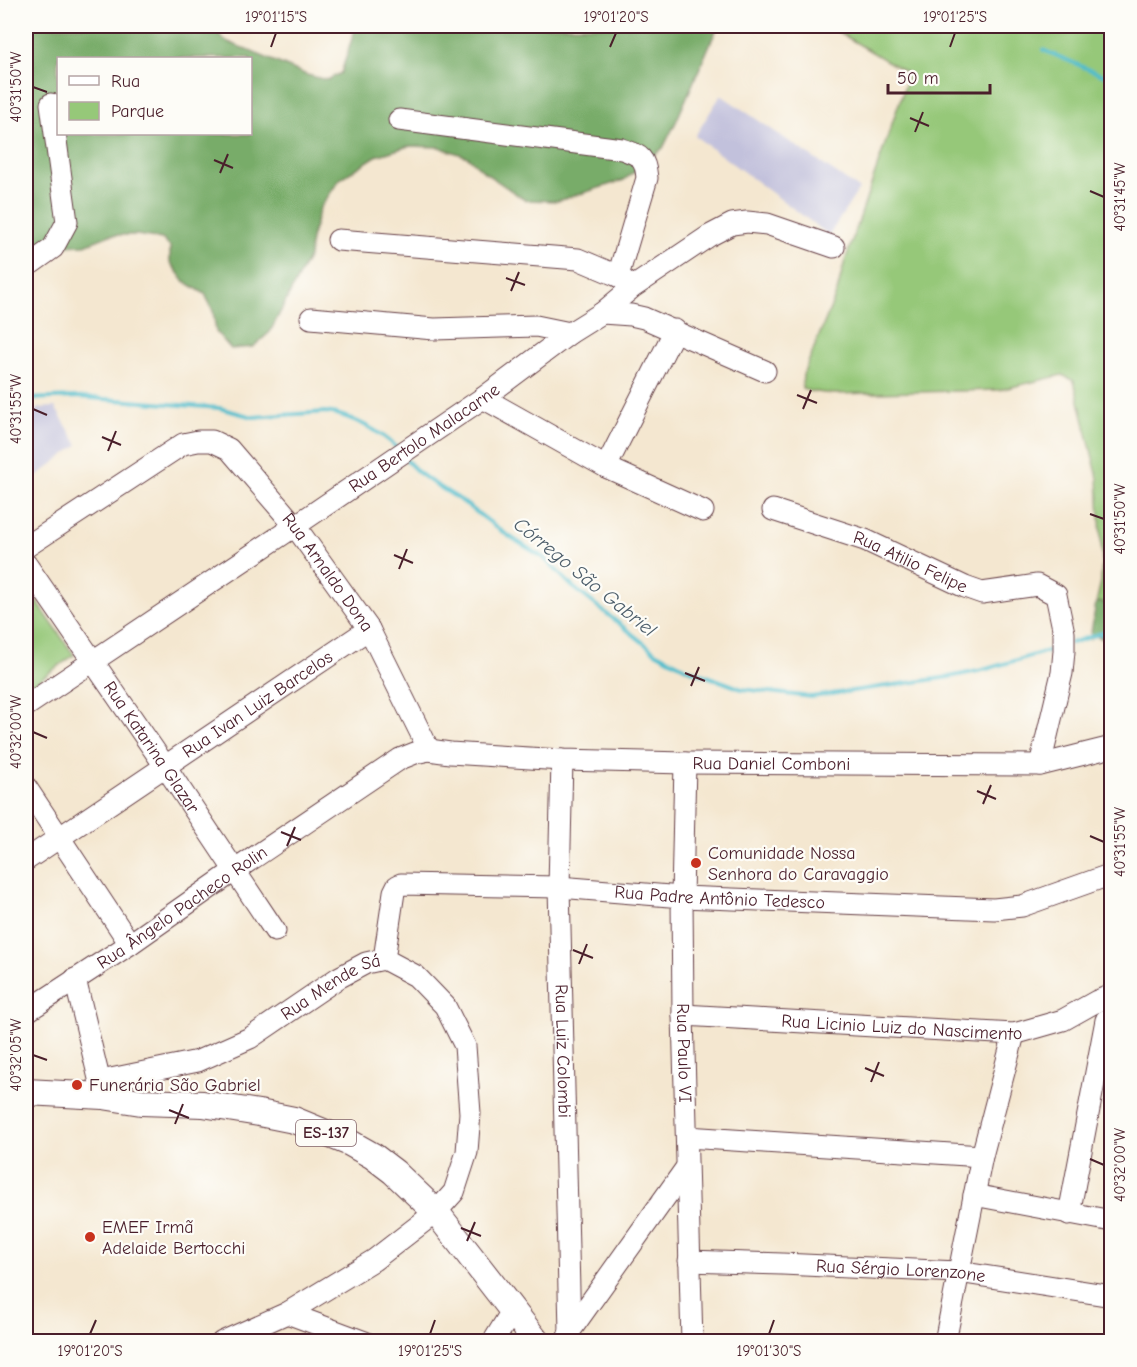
<svg xmlns="http://www.w3.org/2000/svg" width="1137" height="1367" font-family="'Comic Neue',sans-serif">
  <style>
    .industrial { fill: #c2c1dc }
    .green { fill: #96c879; stroke: #707452; stroke-width: 1.5 }
    .forest { fill: #78ac69; stroke: #61664a; stroke-width: 1.5; fill-rule: evenodd }
    .lines { fill: none; stroke-linecap: round; stroke-linejoin: round }
    .stream { stroke: #51bdcc; stroke-width: 4 }
    .minor-casing { stroke: #643d44; stroke-width: 23 }
    .major-casing { stroke: #643d44; stroke-width: 28 }
    .minor { stroke: #fff; stroke-width: 21 }
    .major { stroke: #fff; stroke-width: 26 }
    .ticks { fill: none; stroke: #4a1f2b; stroke-width: 2 }
    .poi-dot { fill: #c8321e; stroke: #fdfcf7; stroke-width: 2 }
    .labels { text-anchor: middle; dominant-baseline: central; stroke-width: 4.5; stroke-linejoin: round; paint-order: stroke }
    .shield { fill: #fdfcf7; stroke: #806168; stroke-width: 1.5 }
    .shield-label { font-size: 16px; font-weight: bold; fill: #4a1f2b }
    .street-label { font-size: 18px; fill: #4a1f2b; stroke: #fdfcf7 }
    .poi-label { font-size: 18px; fill: #4a1f2b; stroke: #fdfcf7; text-anchor: start }
    .water-label { font-size: 20px; font-style: italic; fill: #4d5e6b; stroke: #fdfcf7 }
    .neatline { fill: none; stroke: #4a1f2b; stroke-width: 2 }
    .ticks-label { font-size: 15px; text-anchor: middle; fill: #4a1f2b }
  </style>
  <rect width="100%" height="100%" fill="#fdfcf7"/>
  <filter id="ink" filterUnits="userSpaceOnUse"><feTurbulence type="fractalNoise" baseFrequency=".0167" numOctaves="2"/><feDisplacementMap in="SourceGraphic" scale="12" xChannelSelector="R" yChannelSelector="G"/><feConvolveMatrix kernelMatrix="1 2 1 2 8 2 1 2 1" color-interpolation-filters="sRGB"/></filter>
  <filter id="wash" filterUnits="userSpaceOnUse"><feTurbulence type="fractalNoise" baseFrequency=".008" numOctaves="4" result="noise"/><feDisplacementMap in="SourceGraphic" scale="24" xChannelSelector="R" yChannelSelector="G"/><feGaussianBlur stdDeviation="1.35" result="paint"/><feColorMatrix in="noise" values="0 0 0 0 0 0 0 0 0 0 0 0 0 0 0 0 0 1.4 0 .05"/><feComposite in="paint" operator="in"/></filter>
  <g filter="url(#wash)">
    <rect width="100%" height="100%" fill="#f4e7d0"/>
    <g class="industrial">
      <path d="M 721,95 L 859,189 L 829,235 L 695,136 Z"/>
      <path d="M 55,407 L 78,445 L 26,484 L 26,417 L 39,408 Z"/>
    </g>
    <g class="green">
      <path d="M 828,26 L 1111,26 L 1111,608 L 1102,602 L 1096,603 L 1101,582 L 1102,558 L 1098,478 L 1074,381 L 1062,375 L 999,390 L 833,394 L 808,391 L 802,388 L 803,375 L 837,292 L 844,264 L 909,74 Z"/>
      <path d="M 26,586 L 74,655 L 26,689 Z"/>
    </g>
    <g class="forest">
      <path d="M 26,26 L 213,26 L 216,32 L 226,41 L 307,75 L 327,80 L 341,73 L 356,26 L 718,26 L 676,122 L 663,148 L 624,180 L 558,201 L 525,200 L 484,172 L 468,157 L 439,147 L 409,146 L 376,156 L 340,179 L 320,208 L 311,239 L 309,256 L 270,332 L 253,347 L 231,349 L 216,332 L 213,311 L 205,294 L 184,281 L 170,262 L 170,247 L 162,239 L 137,235 L 110,235 L 85,245 L 57,246 L 43,245 L 26,255 ZM 58,58 L 250,58 L 250,134 L 58,134 Z"/>
      <path d="M 1102,602 L 1111,608 L 1111,643 L 1095,635 L 1090,639 L 1096,603 Z"/>
    </g>
    <g class="lines">
      <g class="stream">
        <path d="M 1043,50 L 1112,79"/>
        <path d="M 26,399 L 78,397 L 219,408 L 253,417 L 326,412 C 349,415 381,431 397,448"/>
        <path d="M 405,459 L 418,472 L 430,481 L 459,499 L 507,535 L 544,558 L 573,587 L 655,652 L 688,669 L 742,689 L 811,697 L 949,677 L 983,670 L 1058,648"/>
        <path d="M 1071,643 L 1102,633 L 1112,628"/>
      </g>
    </g>
  </g>
  <g filter="url(#ink)">
    <g class="lines">
      <defs>
        <g id="minor">
          <path d="M 399,120 L 622,149 C 641,156 645,157 647,178 L 618,276"/>
          <path d="M 338,240 L 578,259 L 618,276 L 628,283"/>
          <path d="M 26,264 L 32,263 L 53,248 L 67,222 L 51,104"/>
          <path d="M 602,313 L 631,315 L 644,318 L 765,371"/>
          <path d="M 311,318 L 434,329 L 536,326 L 570,333"/>
          <path d="M 483,398 L 606,467 L 703,511"/>
          <path d="M 606,467 L 675,330"/>
          <path id="s1" d="M 773,510 L 865,540 L 965,587 L 982,593 L 1037,585 L 1056,595 L 1064,633 L 1064,651 L 1062,673 L 1040,765"/>
          <path id="s2" d="M 26,547 L 183,444 L 198,441 L 212,441 L 229,449 L 295,526 L 369,629 L 429,750"/>
          <path id="s3" d="M 26,564 L 165,766 L 275,931"/>
          <path id="s4" d="M 26,706 L 295,526 L 483,398 L 570,333 L 602,313 L 633,287 L 709,236 L 732,224 L 747,222 L 767,224 L 834,247"/>
          <path id="s5" d="M 562,760 L 559,887 L 570,1331 L 566,1342"/>
          <path id="s6" d="M 685,763 L 682,897 L 683,1015 L 692,1342"/>
          <path d="M 26,787 L 130,944"/>
          <path id="s7" d="M 26,860 L 369,629"/>
          <path id="s8" d="M 384,959 L 394,892 L 397,886 L 401,884 L 559,887 L 682,897 L 994,909 L 1022,906 L 1112,874"/>
          <path d="M 75,979 L 103,1095"/>
          <path id="s9" d="M 26,1012 L 130,944 L 234,871 L 400,759 L 415,753 L 429,750 L 450,753 L 562,760 L 685,763 L 1040,765 L 1112,747"/>
          <path id="s10" d="M 683,1015 L 1014,1034 L 1063,1020 L 1097,1001 L 1112,995"/>
          <path id="s11" d="M 101,1081 L 198,1061 L 250,1038 L 338,978 L 366,963 L 384,959 L 416,976 L 445,1006 L 465,1046 L 470,1113 L 467,1152 L 454,1192 L 436,1212 L 374,1260 L 287,1313 L 222,1342"/>
          <path d="M 687,1137 L 982,1156"/>
          <path d="M 974,1195 L 1112,1221"/>
          <path d="M 1069,1214 L 1106,1020"/>
          <path id="s12" d="M 689,1261 L 782,1264 L 958,1272 L 1112,1296"/>
          <path d="M 287,1313 L 365,1342"/>
          <path d="M 570,1331 L 686,1168"/>
          <path d="M 493,1342 L 512,1311"/>
          <path d="M 945,1342 L 982,1156 L 1014,1034"/>
        </g>
        <path id="major" d="M 26,1092 L 103,1096 L 141,1102 L 203,1104 L 259,1113 L 294,1120 L 350,1143 L 373,1156 L 394,1172 L 436,1212 L 537,1342"/>
      </defs>
      <use href="#minor" class="minor-casing"/>
      <use href="#major" class="major-casing"/>
      <use href="#minor" class="minor"/>
      <use href="#major" class="major"/>
    </g>
  </g>
  <path class="ticks" d="M 271,47 L 276,33M 610,47 L 616,33M 950,47 L 955,33M 33,87 L 47,92M 910,118 L 929,126M 915,132 L 923,112M 214,160 L 233,168M 220,173 L 228,154M 1090,191 L 1104,197M 506,278 L 525,285M 511,291 L 519,272M 797,395 L 817,403M 33,409 L 47,415M 803,409 L 811,390M 102,437 L 121,445M 108,451 L 116,431M 1090,514 L 1104,519M 394,555 L 413,563M 399,569 L 407,549M 685,673 L 705,681M 691,686 L 699,667M 33,732 L 47,738M 977,791 L 996,799M 983,804 L 991,785M 281,832 L 301,840M 1090,836 L 1104,842M 287,846 L 295,827M 573,950 L 593,958M 579,964 L 587,944M 33,1055 L 47,1060M 865,1068 L 884,1076M 871,1082 L 879,1062M 169,1110 L 189,1118M 175,1124 L 183,1104M 1090,1159 L 1104,1165M 461,1228 L 481,1236M 467,1241 L 475,1222M 90,1334 L 96,1320M 430,1334 L 435,1320M 769,1334 L 774,1320"/>
  <g class="poi-dot">
    <circle cx="696" cy="863" r="6"/>
    <circle cx="77" cy="1085" r="6"/>
    <circle cx="90" cy="1237" r="6"/>
  </g>
  <g class="labels">
    <rect class="shield" x="296" y="1120" width="60" height="26" rx="4.5"/>
    <g class="shield-label">
      <text x="326" y="1133">ES-137</text>
    </g>
    <g class="street-label">
      <text stroke="none"><textPath href="#s4" startOffset="480">Rua Bertolo Malacarne</textPath></text>
      <text stroke="none"><textPath href="#s1" startOffset="147">Rua Atilio Felipe</textPath></text>
      <text stroke="none"><textPath href="#s2" startOffset="394">Rua Arnaldo Dona</textPath></text>
      <text stroke="none"><textPath href="#s7" startOffset="279">Rua Ivan Luiz Barcelos</textPath></text>
      <text stroke="none"><textPath href="#s3" startOffset="222">Rua Katarina Glazar</textPath></text>
      <text stroke="none"><textPath href="#s9" startOffset="825">Rua Daniel Comboni</textPath></text>
      <text stroke="none"><textPath href="#s8" startOffset="398">Rua Padre Antônio Tedesco</textPath></text>
      <text stroke="none"><textPath href="#s9" startOffset="188">Rua Ângelo Pacheco Rolin</textPath></text>
      <text stroke="none"><textPath href="#s11" startOffset="252">Rua Mende Sá</textPath></text>
      <text stroke="none"><textPath href="#s10" startOffset="219">Rua Licinio Luiz do Nascimento</textPath></text>
      <text stroke="none"><textPath href="#s5" startOffset="291">Rua Luiz Colombi</textPath></text>
      <text stroke="none"><textPath href="#s6" startOffset="290">Rua Paulo VI</textPath></text>
      <text stroke="none"><textPath href="#s12" startOffset="212">Rua Sérgio Lorenzone</textPath></text>
    </g>
    <g class="poi-label">
      <text x="708" y="853">Comunidade Nossa<tspan x="708" dy="21">Senhora do Caravaggio</tspan></text>
      <text x="89" y="1085">Funerária São Gabriel</text>
      <text x="102" y="1227">EMEF Irmã<tspan x="102" dy="21">Adelaide Bertocchi</tspan></text>
    </g>
    <g class="water-label">
      <text transform="translate(585 577) rotate(39)">Córrego São Gabriel</text>
    </g>
  </g>
  <rect width="1137" height="1367" fill="none" stroke="#fdfcf7" stroke-width="66"/>
  <rect x="57" y="57" width="195" height="78" fill="#fdfcf7" stroke="#b5a4a5" stroke-width="1.5"/>
  <rect x="69" y="76" width="30" height="9" fill="#ffffff" stroke="#b5a4a5" stroke-width="1.5"/>
  <text x="111" y="87" font-size="18" fill="#4a1f2b">Rua</text>
  <rect x="69" y="102" width="30" height="18" fill="#96c879" stroke="#b5a4a5" stroke-width="1.5"/>
  <text x="111" y="117" font-size="18" fill="#4a1f2b">Parque</text>
  <path d="M888 84v9h102v-9" fill="none" stroke="#4a1f2b" stroke-width="3"/>
  <text x="897" y="84" font-size="18" fill="#4a1f2b" stroke="#fdfcf7" stroke-width="4.5" paint-order="stroke">50 m</text>
  <rect x="33" y="33" width="1071" height="1301" class="neatline"/>
  <g class="ticks-label">
    <text x="276" y="22">19°01'15"S</text>
    <text x="616" y="22">19°01'20"S</text>
    <text x="955" y="22">19°01'25"S</text>
    <text transform="translate(16 87) rotate(-90)" y="5">40°31'50"W</text>
    <text transform="translate(1120 197) rotate(-90)" y="5">40°31'45"W</text>
    <text transform="translate(16 409) rotate(-90)" y="5">40°31'55"W</text>
    <text transform="translate(1120 519) rotate(-90)" y="5">40°31'50"W</text>
    <text transform="translate(16 732) rotate(-90)" y="5">40°32'00"W</text>
    <text transform="translate(1120 842) rotate(-90)" y="5">40°31'55"W</text>
    <text transform="translate(16 1055) rotate(-90)" y="5">40°32'05"W</text>
    <text transform="translate(1120 1165) rotate(-90)" y="5">40°32'00"W</text>
    <text x="90" y="1356">19°01'20"S</text>
    <text x="430" y="1356">19°01'25"S</text>
    <text x="769" y="1356">19°01'30"S</text>
  </g>
</svg>
